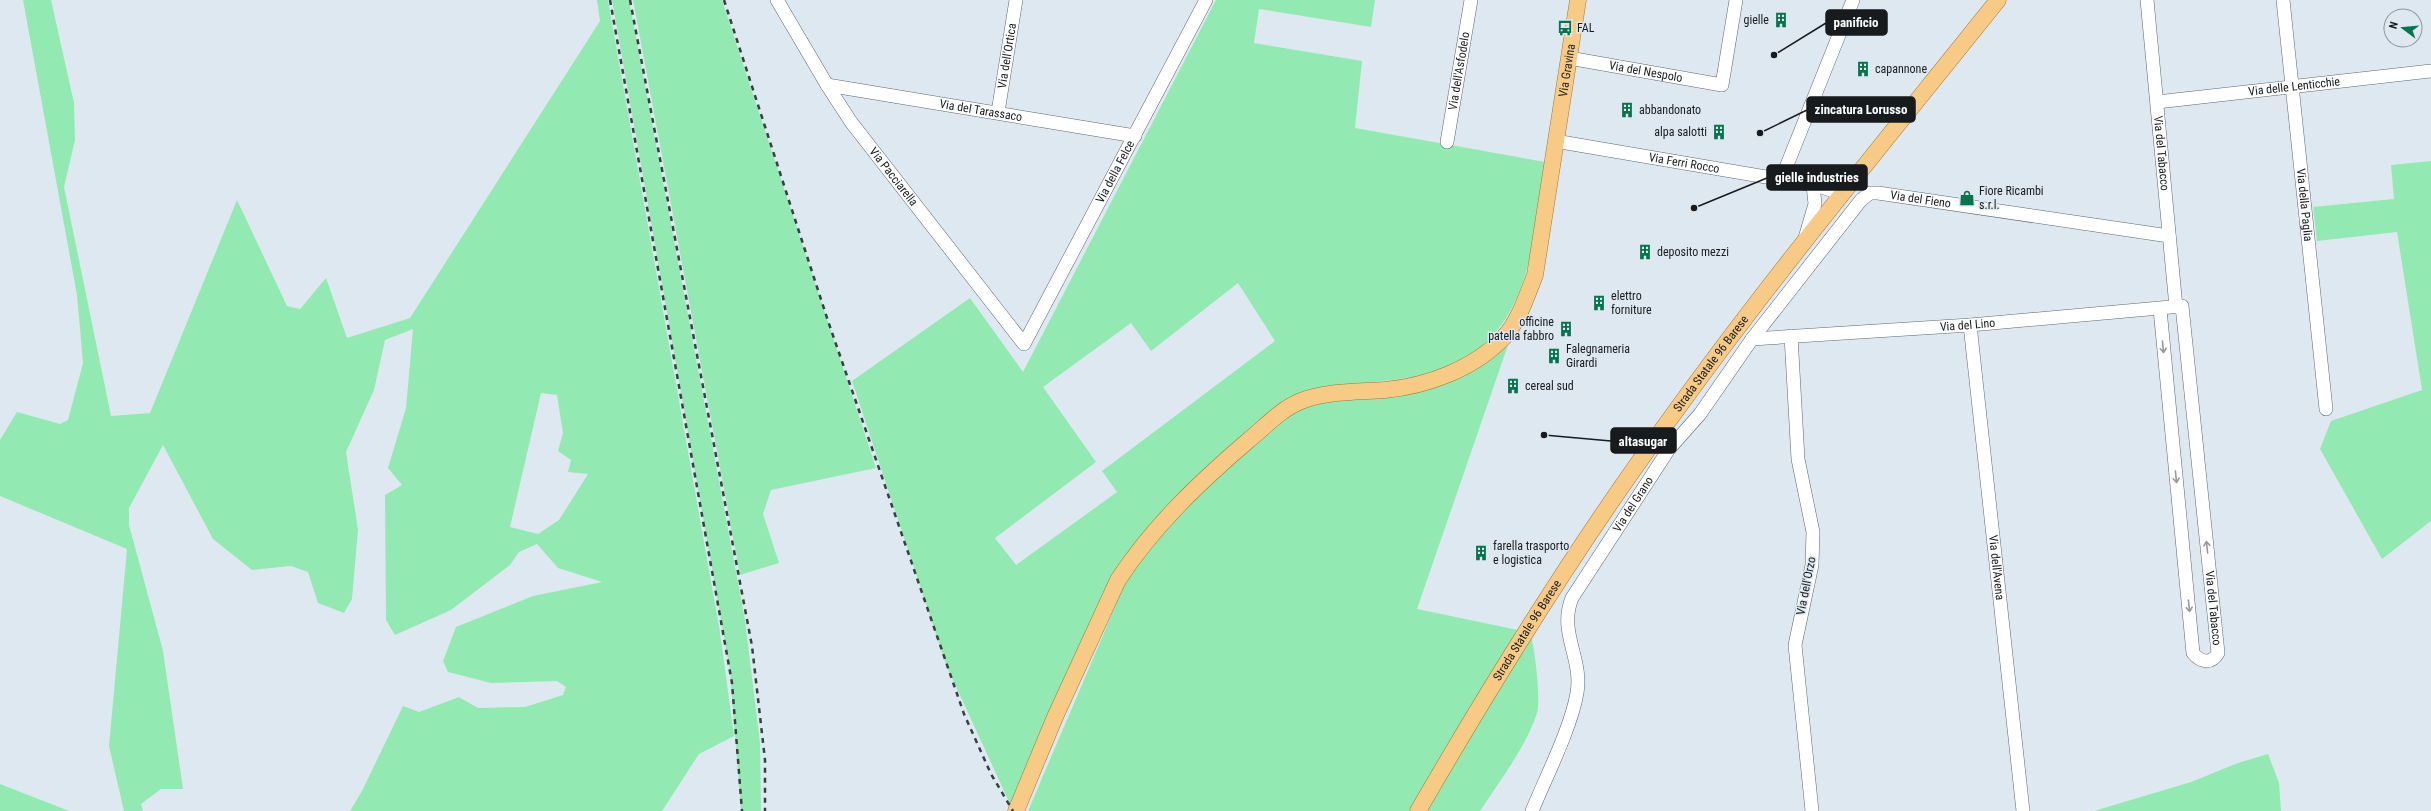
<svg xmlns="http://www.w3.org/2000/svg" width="2431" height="811" font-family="'Roboto Condensed',sans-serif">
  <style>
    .green { fill: #92eab2; fill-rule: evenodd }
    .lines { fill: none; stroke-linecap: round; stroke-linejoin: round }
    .minor-casing { stroke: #5f686f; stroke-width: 14 }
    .major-casing { stroke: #a5762e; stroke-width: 17 }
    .minor { stroke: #fff; stroke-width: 13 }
    .major { stroke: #f7ca86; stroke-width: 16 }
    .rail { stroke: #393e42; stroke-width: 2.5; stroke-dasharray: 5 5; stroke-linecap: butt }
    .oneway { stroke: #97989a }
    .labels { text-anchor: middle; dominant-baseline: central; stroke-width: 3; stroke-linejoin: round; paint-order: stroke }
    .poi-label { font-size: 12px; fill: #171b1e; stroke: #dee8f0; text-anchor: start }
    .street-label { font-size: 12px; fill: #171b1e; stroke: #dee8f0 }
    .leader { fill: none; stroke: #171b1e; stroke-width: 1.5 }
    .callout-dot { fill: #171b1e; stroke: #dee8f0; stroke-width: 1.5 }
    .callout { fill: #171b1e; stroke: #171b1e; stroke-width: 1.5 }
    .callout-label { font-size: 13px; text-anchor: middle; font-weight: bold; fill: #fff }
  </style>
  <rect width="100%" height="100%" fill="#dee8f0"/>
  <g class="green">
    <path d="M 23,0 L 51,0 L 74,103 L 75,140 L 64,187 L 111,416 L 150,413 L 237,200 L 287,306 L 300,309 L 326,278 L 347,338 L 410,318 L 600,21 L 597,0 L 608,0 L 720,632 L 734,736 L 699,754 L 662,811 L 350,811 L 362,791 L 403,706 L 419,712 L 459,697 L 478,708 L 525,707 L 563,695 L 566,687 L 557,681 L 491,683 L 448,672 L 443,661 L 456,627 L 533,596 L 602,582 L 558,568 L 537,544 L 519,552 L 510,565 L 451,610 L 395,635 L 386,620 L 385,495 L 402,485 L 388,468 L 406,408 L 413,329 L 385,340 L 374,390 L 346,452 L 358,530 L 352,599 L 344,613 L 318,603 L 308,572 L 291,566 L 252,570 L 213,539 L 163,445 L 129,508 L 129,525 L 163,651 L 183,789 L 161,789 L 141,804 L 143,811 L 124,811 L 109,746 L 127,549 L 0,496 L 0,440 L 17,412 L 60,424 L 68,420 L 83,363 L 77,295 ZM 541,393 L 557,395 L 563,433 L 558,451 L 571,460 L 568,472 L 588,474 L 559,520 L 538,534 L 510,527 Z"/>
    <path d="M 612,0 L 629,0 L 745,620 L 760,743 L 761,811 L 741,811 L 730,671 Z"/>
    <path d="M 633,0 L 722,0 L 876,468 L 771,490 L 763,514 L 779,563 L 740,575 Z"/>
    <path d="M 1216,0 L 1375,0 L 1371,27 L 1259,9 L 1254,43 L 1362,61 L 1355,128 L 1545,162 C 1533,235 1533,323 1459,361 C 1450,365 1440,372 1431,374 C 1400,380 1367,382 1335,387 C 1321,390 1307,394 1294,397 L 1115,577 L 1010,804 L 947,667 L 852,381 L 970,298 L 1023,372 ZM 1238,283 L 1275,341 L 1102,471 L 1117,492 L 1016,565 L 995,538 L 1096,462 L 1043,387 L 1131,323 L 1151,351 Z"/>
    <path d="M 2431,161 L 2431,521 L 2382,559 L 2320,449 L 2331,421 L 2422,390 L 2397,232 L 2317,241 L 2313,207 L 2394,199 L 2391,165 Z"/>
    <path d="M 1508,345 L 1417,609 L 1518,630 L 1409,811 L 1028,811 L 1130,572 L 1188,502 L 1287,417 L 1311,404 L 1441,385 Z"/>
    <path d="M 1531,635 C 1535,651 1541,698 1537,713 C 1526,747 1499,782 1480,811 L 1425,811 Z"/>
    <path d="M 2268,754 L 2279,783 L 2281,811 L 2094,811 L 2191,782 L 2238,763 Z"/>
    <path d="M 0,784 L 69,811 L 0,811 Z"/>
  </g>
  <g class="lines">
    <defs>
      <g id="minor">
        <path id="s1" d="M 777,0 L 827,85 L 851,122 L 1024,344 L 1206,0"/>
        <path id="s2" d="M 2147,0 L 2176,307"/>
        <path id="s3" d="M 2283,0 L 2326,409"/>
        <path id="s4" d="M 1569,58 L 1722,85 L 1736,0"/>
        <path id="s5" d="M 827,85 L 1135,136"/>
        <path id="s6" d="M 2157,102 L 2431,71"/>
        <path id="s7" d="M 998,112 L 1016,0"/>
        <path id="s8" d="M 1555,141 L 1819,186 L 1842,194"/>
        <path id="s9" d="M 1447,142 L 1471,0"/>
        <path d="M 1781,180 L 1853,0"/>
        <path d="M 1805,238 L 1815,204 L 1813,185"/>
        <path id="s10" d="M 1970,325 L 2023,811"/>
        <path d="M 1791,336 L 1798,459 L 1813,532 L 1812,565 L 1795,645 L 1812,811"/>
        <path id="s11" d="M 1752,339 L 1970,325 L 2182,306 L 2218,653 C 2212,664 2201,663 2193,653 L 2160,309"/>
        <path id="s12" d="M 1532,811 C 1546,777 1571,728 1577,693 C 1583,658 1558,632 1572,598 L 1669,449 L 1700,414 L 1752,339 L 1861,200 L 1870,193 L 1878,193 L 2169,236"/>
      </g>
      <g id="major">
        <path id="s13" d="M 1016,811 L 1055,717 L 1118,580 C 1154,525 1201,481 1250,439 C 1266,426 1281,409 1301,401 C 1326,391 1358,392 1385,390 C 1427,386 1474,369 1504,337 C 1519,321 1527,295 1535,275 L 1578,0"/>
        <path id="s14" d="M 1418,811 C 1495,678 1576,547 1667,423 C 1772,277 1886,140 1998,0"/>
      </g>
    </defs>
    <use href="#minor" class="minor-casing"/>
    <use href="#major" class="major-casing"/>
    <use href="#minor" class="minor"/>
    <use href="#major" class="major"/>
    <g class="rail">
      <path d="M 610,0 L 732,683 L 742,811"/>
      <path d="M 630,0 L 752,646 L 765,760 L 765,811"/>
      <path d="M 724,0 L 828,321 L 964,714 L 991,774 L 1013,811"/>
    </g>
  </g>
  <defs><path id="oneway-shaft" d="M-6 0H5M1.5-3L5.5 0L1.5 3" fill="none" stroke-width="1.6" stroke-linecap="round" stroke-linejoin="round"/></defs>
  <g class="oneway">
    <use href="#oneway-shaft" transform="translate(2163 347) rotate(84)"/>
    <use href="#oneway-shaft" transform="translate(2176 477) rotate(84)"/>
    <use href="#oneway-shaft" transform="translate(2207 547) rotate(-96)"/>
    <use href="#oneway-shaft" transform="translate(2189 606) rotate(84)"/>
  </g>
  <defs>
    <symbol id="building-bare" viewBox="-9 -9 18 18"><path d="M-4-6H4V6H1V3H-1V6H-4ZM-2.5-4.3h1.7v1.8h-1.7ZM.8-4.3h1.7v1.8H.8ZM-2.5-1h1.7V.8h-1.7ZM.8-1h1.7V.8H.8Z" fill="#06744d" stroke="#dee8f0" stroke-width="2.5" paint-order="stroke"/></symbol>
    <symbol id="bus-bare" viewBox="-9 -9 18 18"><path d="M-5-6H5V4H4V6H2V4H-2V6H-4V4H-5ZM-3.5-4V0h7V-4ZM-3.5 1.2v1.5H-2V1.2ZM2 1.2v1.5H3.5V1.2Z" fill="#06744d" stroke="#dee8f0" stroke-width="2.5" paint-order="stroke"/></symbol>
    <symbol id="shop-bare" viewBox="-9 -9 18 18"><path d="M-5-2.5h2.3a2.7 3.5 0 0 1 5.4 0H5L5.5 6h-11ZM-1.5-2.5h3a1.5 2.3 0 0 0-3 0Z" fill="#06744d" stroke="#dee8f0" stroke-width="2.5" paint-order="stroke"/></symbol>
  </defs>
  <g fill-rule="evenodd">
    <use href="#building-bare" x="1770" y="9" width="22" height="22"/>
    <use href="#bus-bare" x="1554" y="17" width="22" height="22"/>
    <use href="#building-bare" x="1852" y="58" width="22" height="22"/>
    <use href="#building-bare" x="1616" y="99" width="22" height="22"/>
    <use href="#building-bare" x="1708" y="121" width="22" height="22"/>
    <use href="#shop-bare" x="1956" y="187" width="22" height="22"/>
    <use href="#building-bare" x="1634" y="241" width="22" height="22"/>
    <use href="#building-bare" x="1588" y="292" width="22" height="22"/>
    <use href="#building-bare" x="1555" y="318" width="22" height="22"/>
    <use href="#building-bare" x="1543" y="345" width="22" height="22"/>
    <use href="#building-bare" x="1502" y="375" width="22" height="22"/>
    <use href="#building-bare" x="1470" y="542" width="22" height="22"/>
  </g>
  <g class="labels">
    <g class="poi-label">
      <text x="1769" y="20" text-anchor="end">gielle</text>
      <text x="1577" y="28">FAL</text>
      <text x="1875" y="69">capannone</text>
      <text x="1639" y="110">abbandonato</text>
      <text x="1707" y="132" text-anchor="end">alpa salotti</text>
      <text x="1979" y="191">Fiore Ricambi<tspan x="1979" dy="14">s.r.l.</tspan></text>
      <text x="1657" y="252">deposito mezzi</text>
      <text x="1611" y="296">elettro<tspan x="1611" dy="14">forniture</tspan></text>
      <text x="1554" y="322" text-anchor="end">officine<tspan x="1554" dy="14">patella fabbro</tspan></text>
      <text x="1566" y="349">Falegnameria<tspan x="1566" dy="14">Girardi</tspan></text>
      <text x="1525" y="386">cereal sud</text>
      <text x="1493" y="546">farella trasporto<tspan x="1493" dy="14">e logistica</tspan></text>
    </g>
    <g class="street-label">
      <text stroke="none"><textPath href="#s7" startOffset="57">Via dell'Ortica</textPath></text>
      <text stroke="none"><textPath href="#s9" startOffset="72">Via dell'Asfodelo</textPath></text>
      <text stroke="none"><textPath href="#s13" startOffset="1005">Via Gravina</textPath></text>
      <text stroke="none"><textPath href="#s4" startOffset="78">Via del Nespolo</textPath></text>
      <text stroke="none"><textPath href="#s6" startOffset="138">Via delle Lenticchie</textPath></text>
      <text stroke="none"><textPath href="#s5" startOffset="156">Via del Tarassaco</textPath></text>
      <text stroke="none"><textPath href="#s2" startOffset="154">Via del Tabacco</textPath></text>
      <text stroke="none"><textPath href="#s8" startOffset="131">Via Ferri Rocco</textPath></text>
      <text stroke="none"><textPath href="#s1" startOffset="619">Via della Felce</textPath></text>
      <text stroke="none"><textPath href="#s1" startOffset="212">Via Pacciarella</textPath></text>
      <text stroke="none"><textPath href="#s12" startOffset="778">Via del Fieno</textPath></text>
      <text stroke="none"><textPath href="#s3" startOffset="206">Via della Paglia</textPath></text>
      <text stroke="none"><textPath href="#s11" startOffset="216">Via del Lino</textPath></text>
      <text stroke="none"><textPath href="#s14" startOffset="535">Strada Statale 96 Barese</textPath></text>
      <text stroke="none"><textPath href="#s12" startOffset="335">Via del Grano</textPath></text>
      <text stroke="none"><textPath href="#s10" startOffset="244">Via dell'Avena</textPath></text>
      <text transform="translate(1806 586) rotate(-79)">Via dell'Orzo</text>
      <text stroke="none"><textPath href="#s11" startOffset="735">Via del Tabacco</textPath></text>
      <text stroke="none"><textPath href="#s14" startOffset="211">Strada Statale 96 Barese</textPath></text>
    </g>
  </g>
  <path class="leader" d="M1774 55L1826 23M1760 133L1807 110M1694 208L1767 178M1544 435L1611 441"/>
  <g class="callout-dot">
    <circle cx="1774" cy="55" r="4"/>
    <circle cx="1760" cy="133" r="4"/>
    <circle cx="1694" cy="208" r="4"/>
    <circle cx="1544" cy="435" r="4"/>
  </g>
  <g class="callout">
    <rect x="1826" y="10" width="61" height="25" rx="4"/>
    <rect x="1807" y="97" width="108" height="25" rx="4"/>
    <rect x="1767" y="165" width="100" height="25" rx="4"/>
    <rect x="1611" y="428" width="65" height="25" rx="4"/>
  </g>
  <g class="callout-label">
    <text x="1856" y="27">panificio</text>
    <text x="1861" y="114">zincatura Lorusso</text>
    <text x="1817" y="182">gielle industries</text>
    <text x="1643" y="446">altasugar</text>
  </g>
  <g transform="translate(2403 28) rotate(286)"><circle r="19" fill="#dee8f0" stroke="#8e969c"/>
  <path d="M0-3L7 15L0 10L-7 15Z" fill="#06744d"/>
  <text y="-6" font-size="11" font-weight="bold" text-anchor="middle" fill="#171b1e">N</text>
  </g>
</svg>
